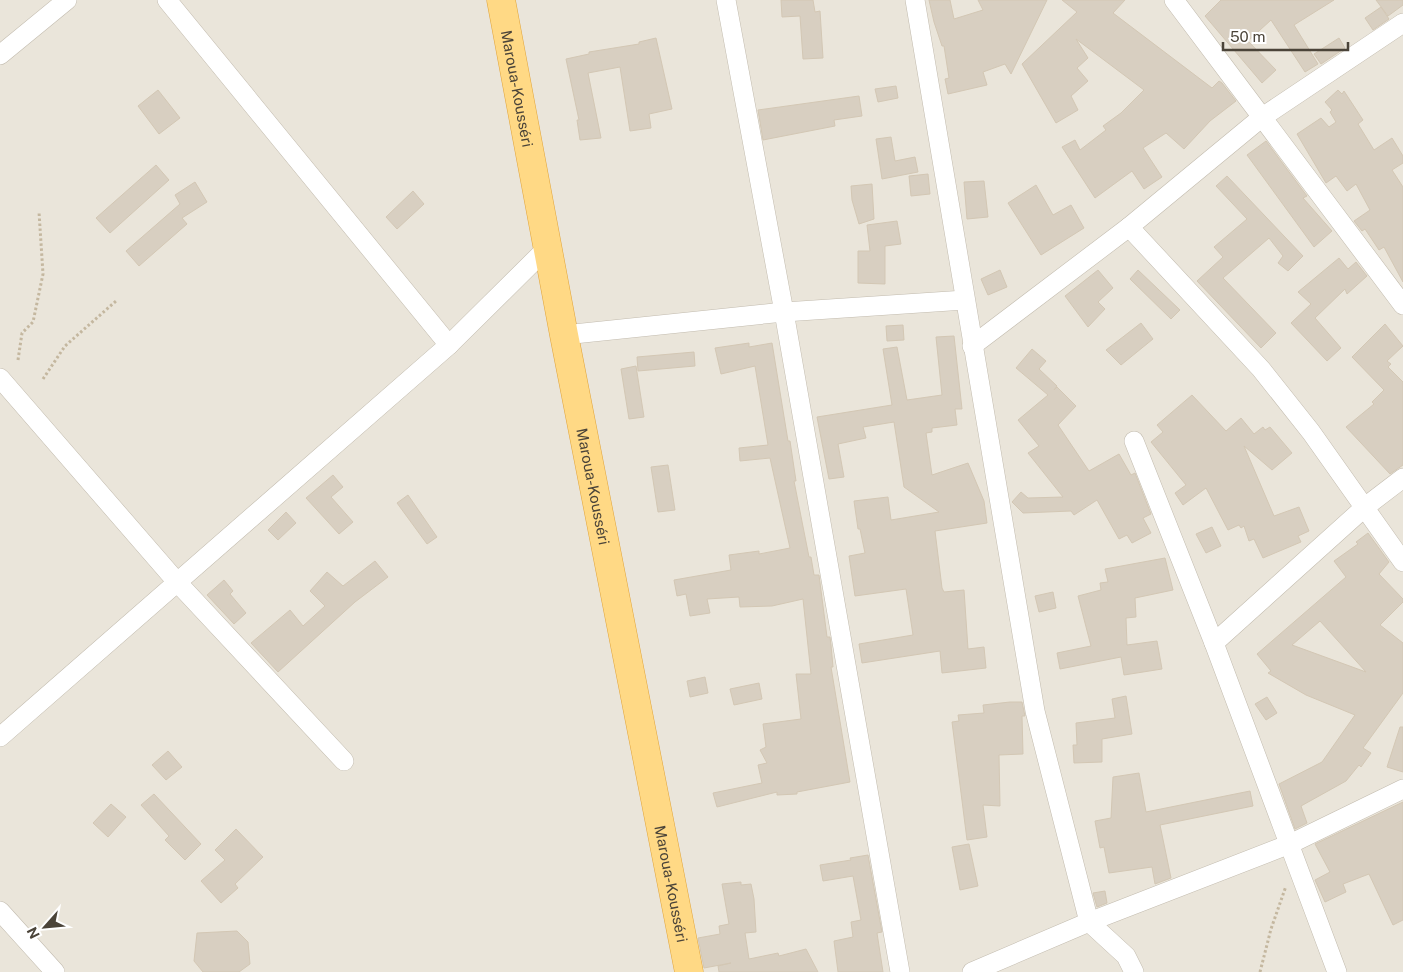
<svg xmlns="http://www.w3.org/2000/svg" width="1403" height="972" font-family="'Public Sans',sans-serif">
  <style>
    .residential { fill: #eae5da }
    .building { fill: #d8cfc1; stroke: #d3c7b4; fill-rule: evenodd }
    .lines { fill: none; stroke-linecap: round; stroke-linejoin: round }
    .minor-casing { stroke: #c2bbae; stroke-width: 20 }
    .trunk-casing { stroke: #e0a43c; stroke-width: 29 }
    .path { stroke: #c4b79f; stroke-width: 3; stroke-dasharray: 2.5 2.5; stroke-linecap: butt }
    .minor { stroke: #fff; stroke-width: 19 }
    .trunk { stroke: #ffd985; stroke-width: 28 }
    .labels { text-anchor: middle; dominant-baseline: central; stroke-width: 4.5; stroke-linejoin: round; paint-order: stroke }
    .street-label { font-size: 15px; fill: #4b4439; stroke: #fff }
  </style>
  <rect width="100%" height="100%" fill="#f6f3ec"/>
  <rect class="residential" x="0" y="0" width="1403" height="972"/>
  <g class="building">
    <path d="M 781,0 L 813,0 L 815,12 L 820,11 L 823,58 L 803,59 L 800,16 L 782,17 Z"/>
    <path d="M 929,0 L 950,0 L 954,19 L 983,10 L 978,0 L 1047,0 L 1011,74 L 1005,64 L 983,72 L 987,85 L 948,94 L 945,79 L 949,78 L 944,46 L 942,46 L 934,22 Z"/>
    <path d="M 1062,0 L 1125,0 L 1113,13 L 1212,88 L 1219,81 L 1222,83 L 1236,101 L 1210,121 L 1184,149 L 1166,133 L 1143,148 L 1162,177 L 1144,189 L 1132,171 L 1095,198 L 1062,147 L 1075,140 L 1080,150 L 1106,130 L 1103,126 L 1121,113 L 1144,90 L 1076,39 L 1088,58 L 1077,68 L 1088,81 L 1071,96 L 1078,110 L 1056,123 L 1022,64 L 1077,12 Z"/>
    <path d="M 1221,0 L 1334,0 L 1294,25 L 1318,64 L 1305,72 L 1271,20 L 1248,41 L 1276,70 L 1262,83 L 1205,16 Z"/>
    <path d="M 1376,0 L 1403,0 L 1403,5 L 1388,16 Z"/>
    <path d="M 1381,7 L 1389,19 L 1373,30 L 1365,18 Z"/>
    <path d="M 656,38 L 672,109 L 649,114 L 651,128 L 630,131 L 620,67 L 588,73 L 601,138 L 580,140 L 577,120 L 579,120 L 566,59 L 589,54 L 589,52 L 639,44 L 639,42 Z"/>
    <path d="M 1339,38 L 1345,48 L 1321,64 L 1314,54 Z"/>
    <path d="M 896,86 L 898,98 L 878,102 L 875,89 Z"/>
    <path d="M 158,90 L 180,118 L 159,134 L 138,106 Z"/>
    <path d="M 1338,90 L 1342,94 L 1344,91 L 1363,120 L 1358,124 L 1374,150 L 1392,138 L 1403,156 L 1403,163 L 1392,170 L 1403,187 L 1403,282 L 1384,247 L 1379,250 L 1365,229 L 1362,231 L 1354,221 L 1370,210 L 1356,184 L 1347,191 L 1336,176 L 1326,183 L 1297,134 L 1321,118 L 1329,127 L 1336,122 L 1330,112 L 1332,110 L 1325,102 Z"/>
    <path d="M 859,96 L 862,116 L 834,120 L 835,126 L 763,140 L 758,110 Z"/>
    <path d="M 891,137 L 895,161 L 915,157 L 918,172 L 882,179 L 876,139 Z"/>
    <path d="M 1266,141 L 1307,196 L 1303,198 L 1332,231 L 1314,247 L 1247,155 Z"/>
    <path d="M 156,165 L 169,180 L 110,233 L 96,218 Z"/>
    <path d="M 928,174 L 930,194 L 911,196 L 909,176 Z"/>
    <path d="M 1227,176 L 1303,256 L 1288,271 L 1278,263 L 1283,256 L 1269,238 L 1223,278 L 1276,333 L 1261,348 L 1197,281 L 1223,257 L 1214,247 L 1247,219 L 1216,186 Z"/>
    <path d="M 984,181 L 988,217 L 967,219 L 964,182 Z"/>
    <path d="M 195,182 L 207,202 L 182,218 L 187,224 L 139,266 L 126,251 L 180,204 L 175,195 Z"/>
    <path d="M 872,184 L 874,219 L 859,224 L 852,200 L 851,186 Z"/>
    <path d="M 1036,185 L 1053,215 L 1071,205 L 1084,228 L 1041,255 L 1008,203 Z"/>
    <path d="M 413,191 L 424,204 L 397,229 L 386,217 Z"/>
    <path d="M 897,221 L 901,244 L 885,246 L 885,284 L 858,283 L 858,251 L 870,251 L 867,225 Z"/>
    <path d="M 1339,258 L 1348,269 L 1356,262 L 1367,276 L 1347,294 L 1345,289 L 1315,318 L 1341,348 L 1327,361 L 1291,323 L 1311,304 L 1298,292 Z"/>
    <path d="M 1000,270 L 1007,287 L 988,295 L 981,279 Z"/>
    <path d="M 1098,270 L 1113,288 L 1098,302 L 1105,309 L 1088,327 L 1065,296 Z"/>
    <path d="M 1138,270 L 1180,310 L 1171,319 L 1130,279 Z"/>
    <path d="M 1141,323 L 1153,339 L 1121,365 L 1106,350 Z"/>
    <path d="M 1385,324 L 1403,346 L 1387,361 L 1391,364 L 1388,367 L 1403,382 L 1403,465 L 1390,474 L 1346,427 L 1374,404 L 1372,402 L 1384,390 L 1352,357 Z"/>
    <path d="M 903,325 L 904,340 L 887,341 L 886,326 Z"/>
    <path d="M 954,336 L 962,409 L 955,409 L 957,425 L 932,428 L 932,432 L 926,433 L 932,475 L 968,463 L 984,501 L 987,523 L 935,531 L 942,588 L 944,592 L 964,590 L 968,649 L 984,647 L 986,668 L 942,673 L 940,651 L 862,663 L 859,644 L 913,635 L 906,589 L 855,596 L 849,556 L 865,553 L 860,529 L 858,529 L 854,501 L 888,497 L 891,520 L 939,512 L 904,487 L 894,422 L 863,427 L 866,438 L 838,444 L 844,477 L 829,479 L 817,417 L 892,405 L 883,349 L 897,347 L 907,400 L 942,395 L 936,337 Z"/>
    <path d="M 749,343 L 749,347 L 772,343 L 788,441 L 790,441 L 796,481 L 794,481 L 809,557 L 811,557 L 814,575 L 819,575 L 827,637 L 830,637 L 831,645 L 833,667 L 831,667 L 850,782 L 797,792 L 797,794 L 777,795 L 777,792 L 717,807 L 713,793 L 762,783 L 758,765 L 767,763 L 760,750 L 766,747 L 763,724 L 801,719 L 796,674 L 811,674 L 803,599 L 772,606 L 740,607 L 739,597 L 707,599 L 710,613 L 690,616 L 686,594 L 677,596 L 674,580 L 731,570 L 729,555 L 759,551 L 759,554 L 790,548 L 770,458 L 740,461 L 739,448 L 768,445 L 755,366 L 721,374 L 715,348 Z"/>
    <path d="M 1032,349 L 1046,361 L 1039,369 L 1057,386 L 1054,390 L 1057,387 L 1076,406 L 1058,425 L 1089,471 L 1119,454 L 1131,475 L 1135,473 L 1151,514 L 1143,518 L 1151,533 L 1132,543 L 1127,535 L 1119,539 L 1097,500 L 1074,515 L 1071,511 L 1023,513 L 1012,502 L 1021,492 L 1028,498 L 1063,497 L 1028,453 L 1039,446 L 1018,420 L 1048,395 L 1016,368 Z"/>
    <path d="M 694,352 L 695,366 L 638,371 L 637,357 Z"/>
    <path d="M 636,366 L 644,417 L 629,419 L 621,369 Z"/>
    <path d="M 1192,395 L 1226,431 L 1241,418 L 1254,434 L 1263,427 L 1265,430 L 1270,427 L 1292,453 L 1272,470 L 1244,446 L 1274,516 L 1299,507 L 1309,531 L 1298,536 L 1301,542 L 1263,558 L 1254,539 L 1249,541 L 1244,526 L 1241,528 L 1239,525 L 1228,530 L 1206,488 L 1183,505 L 1175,493 L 1186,485 L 1151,442 L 1163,432 L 1157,425 Z"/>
    <path d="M 668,465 L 675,510 L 658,512 L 651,467 Z"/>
    <path d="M 333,475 L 343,487 L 331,497 L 353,522 L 339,534 L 306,498 Z"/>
    <path d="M 408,495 L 437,537 L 427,544 L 397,503 Z"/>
    <path d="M 286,512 L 296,523 L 278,540 L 268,530 Z"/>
    <path d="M 1212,527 L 1221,546 L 1206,553 L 1196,534 Z"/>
    <path d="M 1368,533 L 1389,562 L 1379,574 L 1403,599 L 1403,602 L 1380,625 L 1403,643 L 1403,693 L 1363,748 L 1371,753 L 1361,767 L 1359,765 L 1346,781 L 1301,806 L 1307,823 L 1295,829 L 1279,784 L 1322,762 L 1355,715 L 1306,695 L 1268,673 L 1271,671 L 1257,654 L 1346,577 L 1334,561 L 1358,544 L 1356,542 ZM 1320,621 L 1366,672 L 1292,645 Z"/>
    <path d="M 1165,558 L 1173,590 L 1135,598 L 1136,617 L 1126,618 L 1127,645 L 1157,641 L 1162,669 L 1124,675 L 1121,657 L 1060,669 L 1057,653 L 1091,646 L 1078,596 L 1101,590 L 1100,583 L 1108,582 L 1105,569 Z"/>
    <path d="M 375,561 L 388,577 L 355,602 L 278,672 L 251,643 L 290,610 L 303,626 L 325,606 L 310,591 L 327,572 L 343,586 Z"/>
    <path d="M 224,580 L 233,591 L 230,594 L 246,613 L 234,624 L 207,595 Z"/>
    <path d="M 1053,592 L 1056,608 L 1039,612 L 1035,596 Z"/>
    <path d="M 705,677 L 708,693 L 690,697 L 687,681 Z"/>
    <path d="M 759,683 L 762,699 L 734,705 L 730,689 Z"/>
    <path d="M 1126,696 L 1132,734 L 1102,739 L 1102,762 L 1074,763 L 1073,745 L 1077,745 L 1076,723 L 1115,718 L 1112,699 Z"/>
    <path d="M 1267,697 L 1277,713 L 1266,720 L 1255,704 Z"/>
    <path d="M 1010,702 L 1022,702 L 1025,716 L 1022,716 L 1023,754 L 999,755 L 1000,806 L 983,805 L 987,837 L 967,840 L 952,722 L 959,721 L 958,715 L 984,713 L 983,705 Z"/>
    <path d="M 1400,727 L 1403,727 L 1403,772 L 1387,767 Z"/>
    <path d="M 168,751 L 182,767 L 166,780 L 152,765 Z"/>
    <path d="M 1139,773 L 1146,812 L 1250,791 L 1253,806 L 1160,825 L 1171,878 L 1155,884 L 1152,867 L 1109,873 L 1104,847 L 1100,848 L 1095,821 L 1111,818 L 1113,777 Z"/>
    <path d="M 154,794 L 201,844 L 185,860 L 165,840 L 169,836 L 141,805 Z"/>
    <path d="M 1403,802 L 1403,920 L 1393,925 L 1369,874 L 1343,884 L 1346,892 L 1325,902 L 1315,880 L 1330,872 L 1315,844 Z"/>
    <path d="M 111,804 L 126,817 L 108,837 L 93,823 Z"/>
    <path d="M 236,829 L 263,857 L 235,884 L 238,888 L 221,903 L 201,881 L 225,860 L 215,850 Z"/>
    <path d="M 969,844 L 978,886 L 960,890 L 952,847 Z"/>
    <path d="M 868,855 L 882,932 L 877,933 L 883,972 L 838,972 L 834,941 L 853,937 L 851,922 L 861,920 L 853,876 L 823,881 L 820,865 L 851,860 L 850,858 Z"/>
    <path d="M 741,882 L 741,885 L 751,884 L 754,899 L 756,932 L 745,933 L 749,959 L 778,953 L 779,956 L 806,949 L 818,972 L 719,972 L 718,966 L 731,963 L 704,968 L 698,938 L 720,934 L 719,926 L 729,924 L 722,884 Z"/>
    <path d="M 1105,891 L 1107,903 L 1097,907 L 1093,893 Z"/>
    <path d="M 237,931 L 248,942 L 250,964 L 239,972 L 203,972 L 194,961 L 197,933 Z"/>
  </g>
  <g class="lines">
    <defs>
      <g id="minor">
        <path d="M 167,0 L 449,345"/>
        <path d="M 726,0 L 784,312 L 900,972"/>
        <path d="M 915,0 L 1035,711 L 1089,922 L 1126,956 L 1134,972"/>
        <path d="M 1174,0 L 1403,305"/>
        <path d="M 1403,23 L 1261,118 L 1129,227 L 1261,369 L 1311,432 L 1403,562"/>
        <path d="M 0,55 L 67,0"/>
        <path d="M 564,335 L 784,312 L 965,300"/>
        <path d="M 972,346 L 1129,227"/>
        <path d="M 0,378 L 177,582 L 344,761"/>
        <path d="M 1134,441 L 1214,643"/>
        <path d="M 0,737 L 449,345 L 548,247"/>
        <path d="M 0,911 L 55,972"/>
        <path d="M 972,972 L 1089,922 L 1290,844 L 1403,789"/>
        <path d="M 1337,972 L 1214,643 L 1365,507 L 1403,478"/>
      </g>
      <g id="trunk">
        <path id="s1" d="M 501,0 L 564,335 L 689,972"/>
      </g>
    </defs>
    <use href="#minor" class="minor-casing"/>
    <use href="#trunk" class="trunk-casing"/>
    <g class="path">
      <path d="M 18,360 L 22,333 L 33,322 L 43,274 L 39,212"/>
      <path d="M 43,379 L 65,346 L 116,301"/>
      <path d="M 1260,972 L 1271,929 L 1286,886"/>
    </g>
    <use href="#minor" class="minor"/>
    <use href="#trunk" class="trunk"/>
  </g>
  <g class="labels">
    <g class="street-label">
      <text stroke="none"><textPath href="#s1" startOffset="90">Maroua-Kousséri</textPath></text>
      <text stroke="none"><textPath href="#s1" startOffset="495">Maroua-Kousséri</textPath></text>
      <text stroke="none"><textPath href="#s1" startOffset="900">Maroua-Kousséri</textPath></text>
    </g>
  </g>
  <g transform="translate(45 927) rotate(243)" stroke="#ffffff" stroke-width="4" paint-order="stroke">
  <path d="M0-4L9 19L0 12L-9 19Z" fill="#4b4439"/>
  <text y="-8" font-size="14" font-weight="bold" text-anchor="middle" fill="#4b4439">N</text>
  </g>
  <path d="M1223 42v8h125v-8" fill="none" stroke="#4b4439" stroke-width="2.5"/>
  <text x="1230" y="42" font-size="15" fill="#4b4439" stroke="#ffffff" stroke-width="4" paint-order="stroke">50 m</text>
</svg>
